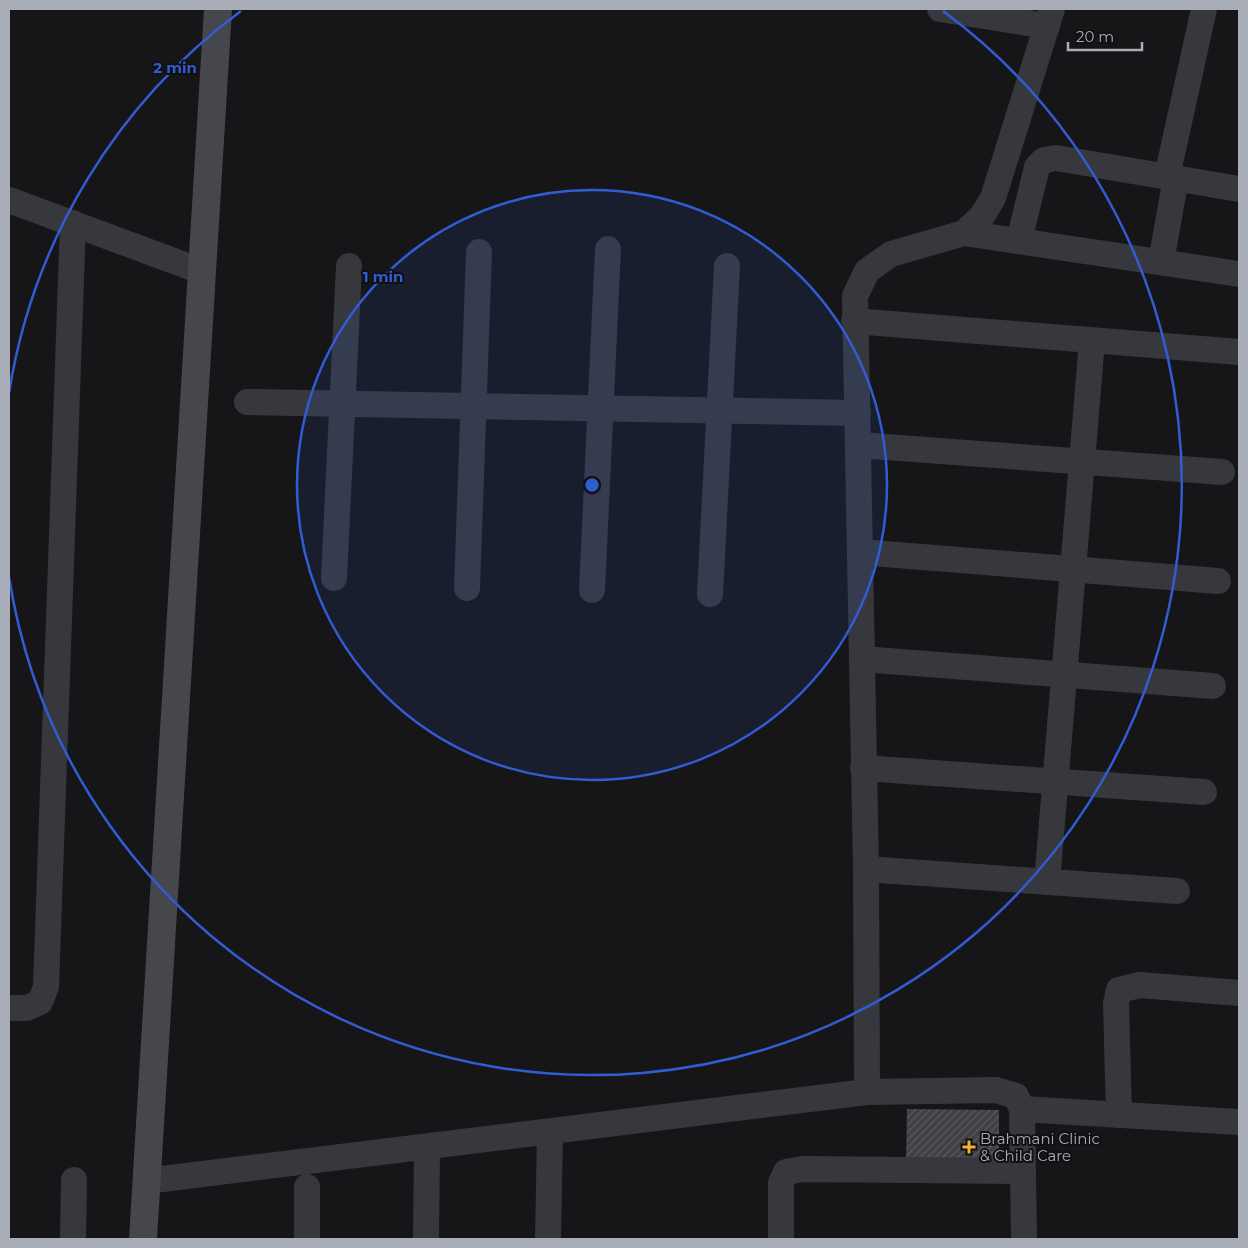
<svg xmlns="http://www.w3.org/2000/svg" width="1248" height="1248" font-family="Montserrat,sans-serif">
  <style>
    .building { fill: url(#building-hatch) }
    .lines { fill: none; stroke-linecap: round; stroke-linejoin: round }
    .street { stroke: #37383d; stroke-width: 26 }
    .secondary { stroke: #45474d; stroke-width: 28 }
    .ring { fill: none; stroke: #325cd3; stroke-width: 2.5 }
    .poi-dot { fill: #f2b134; stroke: #111113; stroke-width: 2 }
    .labels { text-anchor: middle; dominant-baseline: central; stroke-width: 4; stroke-linejoin: round; paint-order: stroke }
    .poi-label { font-size: 15px; fill: #a8adb8; stroke: #111113; text-anchor: start }
    .centre { fill: #325cd3; stroke: #111113; stroke-width: 2.5 }
    .ring-label { font-size: 15px; text-anchor: middle; font-weight: bold; fill: #325cd3; stroke: #111113; stroke-width: 4; stroke-linejoin: round; paint-order: stroke }
  </style>
  <defs>
    <pattern id="building-hatch" width="6" height="6" patternUnits="userSpaceOnUse" patternTransform="scale(1.25)"><rect width="6" height="6" fill="#404145"/><path d="M-1 1l2-2M0 6l6-6M5 7l2-2" fill="none" stroke="#595a5e"/></pattern>
  </defs>
  <rect width="100%" height="100%" fill="#161618"/>
  <path class="building" d="M 907,1109 L 999,1110 L 999,1164 L 906,1163 Z"/>
  <g class="lines">
    <g class="street">
      <path d="M 940,9 L 1047,26"/>
      <path d="M 1170,163 L 1204,9"/>
      <path d="M 9,200 L 201,271"/>
      <path d="M 964,233 L 1239,274"/>
      <path d="M 1019,241 L 1037,167 L 1044,160 L 1056,158 L 1239,189"/>
      <path d="M 1161,262 L 1176,178"/>
      <path d="M 854,321 L 1239,352"/>
      <path d="M 247,402 L 858,413"/>
      <path d="M 859,445 L 1222,472"/>
      <path d="M 860,552 L 1218,581"/>
      <path d="M 334,578 L 349,266"/>
      <path d="M 467,588 L 479,252"/>
      <path d="M 592,590 L 608,249"/>
      <path d="M 710,594 L 727,266"/>
      <path d="M 862,659 L 1213,686"/>
      <path d="M 863,768 L 1204,792"/>
      <path d="M 866,869 L 1177,891"/>
      <path d="M 1047,882 L 1092,341"/>
      <path d="M 9,1008 L 27,1008 L 40,1002 L 46,987 L 73,223"/>
      <path d="M 867,1092 L 866,869 L 855,296 L 867,271 L 891,254 L 964,233 L 982,216 L 993,198 L 1052,9"/>
      <path d="M 1022,1109 L 1239,1122"/>
      <path d="M 1119,1115 L 1116,1003 L 1119,990 L 1140,985 L 1239,993"/>
      <path d="M 146,1181 L 867,1092 L 996,1090 L 1016,1096 L 1022,1109 L 1024,1239"/>
      <path d="M 307,1187 L 307,1239"/>
      <path d="M 73,1239 L 74,1180"/>
      <path d="M 426,1239 L 427,1147"/>
      <path d="M 548,1239 L 550,1132"/>
      <path d="M 781,1239 L 781,1183 L 786,1172 L 802,1169 L 1023,1171"/>
    </g>
    <path class="secondary" d="M 143,1239 L 218,9"/>
  </g>
  <circle cx="592" cy="485" r="295" fill="#325cd3" fill-opacity=".12"/>
  <g class="ring">
    <circle cx="592" cy="485" r="295"/>
    <path d="M9 393A590 590 0 0 1 241 11M943 11A590 590 0 1 1 9 577"/>
  </g>
  <path class="poi-dot" d="M966.5 1139.5h5v5h5v5h-5v5h-5v-5h-5v-5h5z"/>
  <g class="labels">
    <g class="poi-label">
      <text x="980" y="1138">Brahmani Clinic<tspan x="980" dy="17">&amp; Child Care</tspan></text>
    </g>
  </g>
  <circle cx="592" cy="485" r="8" class="centre"/>
  <g class="ring-label">
    <text x="175" y="73">2 min</text>
    <text x="383" y="282">1 min</text>
  </g>
  <rect width="1248" height="1248" fill="none" stroke="#a8adb8" stroke-width="20"/>
  <path d="M1068 42v8h74v-8" fill="none" stroke="#a8adb8" stroke-width="2.5"/>
  <text x="1076" y="42" font-size="15" fill="#a8adb8" stroke="#111113" stroke-width="4" paint-order="stroke">20 m</text>
</svg>
